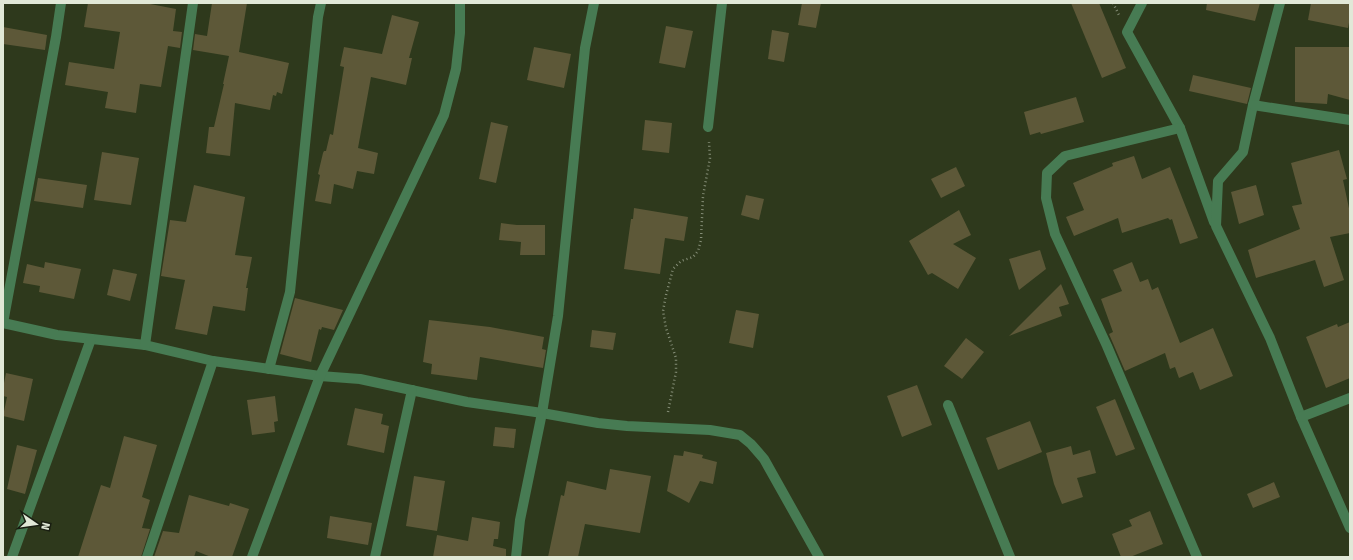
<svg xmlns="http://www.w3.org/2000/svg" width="1353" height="560" font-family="'Fira Sans',sans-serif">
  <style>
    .building { fill: #5d5838 }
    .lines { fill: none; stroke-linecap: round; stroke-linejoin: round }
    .path { stroke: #858e77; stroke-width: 2.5; stroke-dasharray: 1 3; stroke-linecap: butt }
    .minor { stroke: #477b53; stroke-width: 10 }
  </style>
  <rect width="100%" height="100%" fill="#2e391c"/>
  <g class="building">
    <path d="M 88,3 L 145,3 L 176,9 L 173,31 L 182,32 L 180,48 L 168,46 L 161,87 L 140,84 L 136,113 L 105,108 L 108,92 L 65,85 L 69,62 L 114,69 L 120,32 L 84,27 Z"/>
    <path d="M 212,3 L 247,3 L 239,52 L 289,63 L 282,94 L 277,92 L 276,96 L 273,95 L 270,110 L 235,103 L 230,156 L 206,153 L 209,127 L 214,127 L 224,84 L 223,84 L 229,56 L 193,50 L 195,34 L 207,36 Z"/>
    <path d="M 802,3 L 821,3 L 816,28 L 798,25 Z"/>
    <path d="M 1071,3 L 1099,3 L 1126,68 L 1102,78 Z"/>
    <path d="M 1207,3 L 1260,3 L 1255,21 L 1206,10 Z"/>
    <path d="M 1311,3 L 1350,3 L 1350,17 L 1348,28 L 1308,20 Z"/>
    <path d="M 392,15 L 419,22 L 409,58 L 412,58 L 406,85 L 371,77 L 358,148 L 378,153 L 374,174 L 357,171 L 353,189 L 334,184 L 331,204 L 315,201 L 320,175 L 318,174 L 323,153 L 324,151 L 326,151 L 330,134 L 333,135 L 344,67 L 340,66 L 344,47 L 382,54 Z"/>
    <path d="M 666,26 L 693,31 L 685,68 L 659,63 Z"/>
    <path d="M 3,27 L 47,35 L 45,50 L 3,44 Z"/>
    <path d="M 772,30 L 789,33 L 784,62 L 768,59 Z"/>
    <path d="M 534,47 L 571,54 L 564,88 L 527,80 Z"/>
    <path d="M 1295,47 L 1350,47 L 1350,100 L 1328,94 L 1327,104 L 1295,102 Z"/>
    <path d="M 1193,75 L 1251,88 L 1247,104 L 1189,91 Z"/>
    <path d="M 1076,97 L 1084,122 L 1041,134 L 1040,132 L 1030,135 L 1024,112 Z"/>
    <path d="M 645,120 L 672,123 L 669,153 L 642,150 Z"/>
    <path d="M 491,122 L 508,126 L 496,183 L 479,179 Z"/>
    <path d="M 1339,150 L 1347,179 L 1343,180 L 1350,213 L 1350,233 L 1330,237 L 1344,280 L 1324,287 L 1315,260 L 1256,278 L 1248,250 L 1300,229 L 1292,206 L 1302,204 L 1291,163 Z"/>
    <path d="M 102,152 L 139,158 L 131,205 L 94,200 Z"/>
    <path d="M 1134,156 L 1142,179 L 1170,167 L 1198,238 L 1180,244 L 1172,219 L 1170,220 L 1168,218 L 1122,233 L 1118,218 L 1074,236 L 1066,217 L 1084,210 L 1073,183 L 1113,166 L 1112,163 Z"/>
    <path d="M 956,167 L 965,186 L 941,198 L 931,179 Z"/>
    <path d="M 38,178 L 87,185 L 83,208 L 34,201 Z"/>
    <path d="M 194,185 L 245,197 L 235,255 L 252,257 L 246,288 L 248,288 L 245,311 L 213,306 L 207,335 L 175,329 L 185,280 L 161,276 L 170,220 L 186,222 Z"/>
    <path d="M 1256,185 L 1264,215 L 1239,224 L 1231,192 Z"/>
    <path d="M 746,195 L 764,199 L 759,220 L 741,215 Z"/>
    <path d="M 634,208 L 688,217 L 684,241 L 665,238 L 660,274 L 624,269 L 631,219 L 633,219 Z"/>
    <path d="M 959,210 L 971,235 L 953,244 L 976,258 L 958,289 L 932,273 L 928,275 L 909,241 Z"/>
    <path d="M 501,223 L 517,225 L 545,225 L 545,255 L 520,255 L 521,242 L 499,240 Z"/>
    <path d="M 1040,250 L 1046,269 L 1019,290 L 1009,259 Z"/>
    <path d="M 45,262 L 81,269 L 74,299 L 39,292 L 40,286 L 23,283 L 27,264 L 44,268 Z"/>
    <path d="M 1132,262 L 1140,282 L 1148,279 L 1152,290 L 1158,287 L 1180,343 L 1213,328 L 1233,376 L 1200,390 L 1193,372 L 1179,378 L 1175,367 L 1170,369 L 1165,353 L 1125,371 L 1109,334 L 1113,332 L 1101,299 L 1122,291 L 1113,270 Z"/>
    <path d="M 113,269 L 137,274 L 130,301 L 107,295 Z"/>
    <path d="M 1061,284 L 1069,304 L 1059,307 L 1062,316 L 1009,336 Z"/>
    <path d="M 295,298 L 343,310 L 334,330 L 322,327 L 321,330 L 319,329 L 311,362 L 280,354 Z"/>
    <path d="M 736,310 L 759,314 L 753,348 L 729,343 Z"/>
    <path d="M 429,320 L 490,327 L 544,337 L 542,349 L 546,350 L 543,368 L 480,357 L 477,380 L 431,374 L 432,364 L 423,362 Z"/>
    <path d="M 1350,322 L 1350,378 L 1326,388 L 1306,337 L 1337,324 L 1338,327 Z"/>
    <path d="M 592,330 L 616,333 L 613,350 L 590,347 Z"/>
    <path d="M 966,338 L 984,352 L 962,379 L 944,366 Z"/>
    <path d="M 6,373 L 33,379 L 24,421 L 3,416 L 7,397 L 3,396 L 3,388 Z"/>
    <path d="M 917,385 L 932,425 L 902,437 L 887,396 Z"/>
    <path d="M 275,396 L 278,421 L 274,422 L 275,432 L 252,435 L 247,400 Z"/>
    <path d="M 1115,399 L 1135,449 L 1116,456 L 1096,407 Z"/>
    <path d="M 355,408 L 383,414 L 381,424 L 389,426 L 384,453 L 347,445 Z"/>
    <path d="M 1030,421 L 1042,452 L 998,470 L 986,438 Z"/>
    <path d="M 495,427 L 516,429 L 514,448 L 493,446 Z"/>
    <path d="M 124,436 L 157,445 L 142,497 L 150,500 L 142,528 L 150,529 L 141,557 L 78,557 L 101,485 L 110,488 Z"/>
    <path d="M 17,445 L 37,450 L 25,494 L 7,489 Z"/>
    <path d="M 1071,446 L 1073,455 L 1090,450 L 1096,473 L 1077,478 L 1083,497 L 1062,504 L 1054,484 L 1046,453 Z"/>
    <path d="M 684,451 L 703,455 L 702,458 L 717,462 L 713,484 L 700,481 L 689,503 L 667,491 L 674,455 L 683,456 Z"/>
    <path d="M 610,469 L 651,476 L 640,533 L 585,524 L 578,557 L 548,557 L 561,495 L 564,496 L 567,481 L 606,490 Z"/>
    <path d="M 414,476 L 445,481 L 437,531 L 406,526 Z"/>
    <path d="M 1274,482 L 1280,497 L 1253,508 L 1247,494 Z"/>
    <path d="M 189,495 L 229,506 L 230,503 L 249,509 L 232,557 L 211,557 L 196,551 L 194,557 L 154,557 L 163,531 L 179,533 Z"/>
    <path d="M 1150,511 L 1163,544 L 1130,557 L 1121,557 L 1112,534 L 1132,526 L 1129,520 Z"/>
    <path d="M 330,516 L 372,523 L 368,545 L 327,538 Z"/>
    <path d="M 472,517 L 500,522 L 498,539 L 494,539 L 493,546 L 506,549 L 506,557 L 433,557 L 437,535 L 468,541 Z"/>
  </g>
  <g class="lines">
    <g class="path">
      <path d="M 1113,3 L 1119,15"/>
      <path d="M 668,412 L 676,372 L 676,358 L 666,328 L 663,311 L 666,295 L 673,269 L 681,261 L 693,257 L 698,251 L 701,240 L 703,196 L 710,158 L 709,142"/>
    </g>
    <g class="minor">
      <path d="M 1142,3 L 1127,32 L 1180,128 L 1214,222"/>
      <path d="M 1280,3 L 1253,105 L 1243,152 L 1218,181 L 1216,226 L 1270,338 L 1301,417 L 1350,528"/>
      <path d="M 1253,105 L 1350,120"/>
      <path d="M 708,127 L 722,3"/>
      <path d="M 1180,128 L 1065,156 L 1047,173 L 1046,198 L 1055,234 L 1107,346 L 1197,557"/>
      <path d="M 3,323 L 57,335 L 145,345 L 213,361 L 320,376 L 360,379 L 467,402 L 542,413 L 598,423 L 627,426 L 710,430 L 740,435 L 751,444 L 764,459 L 819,557"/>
      <path d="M 3,323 L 56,37 L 61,3"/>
      <path d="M 145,345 L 193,3"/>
      <path d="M 269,369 L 290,292 L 318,17 L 321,3"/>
      <path d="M 948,405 L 1010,557"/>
      <path d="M 1301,417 L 1350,398"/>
      <path d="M 12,557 L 91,339"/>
      <path d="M 147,557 L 213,361"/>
      <path d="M 252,557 L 320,376 L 444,115 L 456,69 L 460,33 L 460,3"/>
      <path d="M 375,557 L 412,390"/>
      <path d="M 516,557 L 520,520 L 542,413 L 558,316 L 585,48 L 594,3"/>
    </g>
  </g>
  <rect width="1353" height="560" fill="none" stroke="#e1e8d7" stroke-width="8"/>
  <g transform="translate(36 524) rotate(103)" stroke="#191e11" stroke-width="3" paint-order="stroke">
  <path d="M0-3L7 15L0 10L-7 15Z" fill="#e1e8d7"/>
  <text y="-6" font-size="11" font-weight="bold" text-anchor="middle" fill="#e1e8d7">N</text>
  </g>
</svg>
